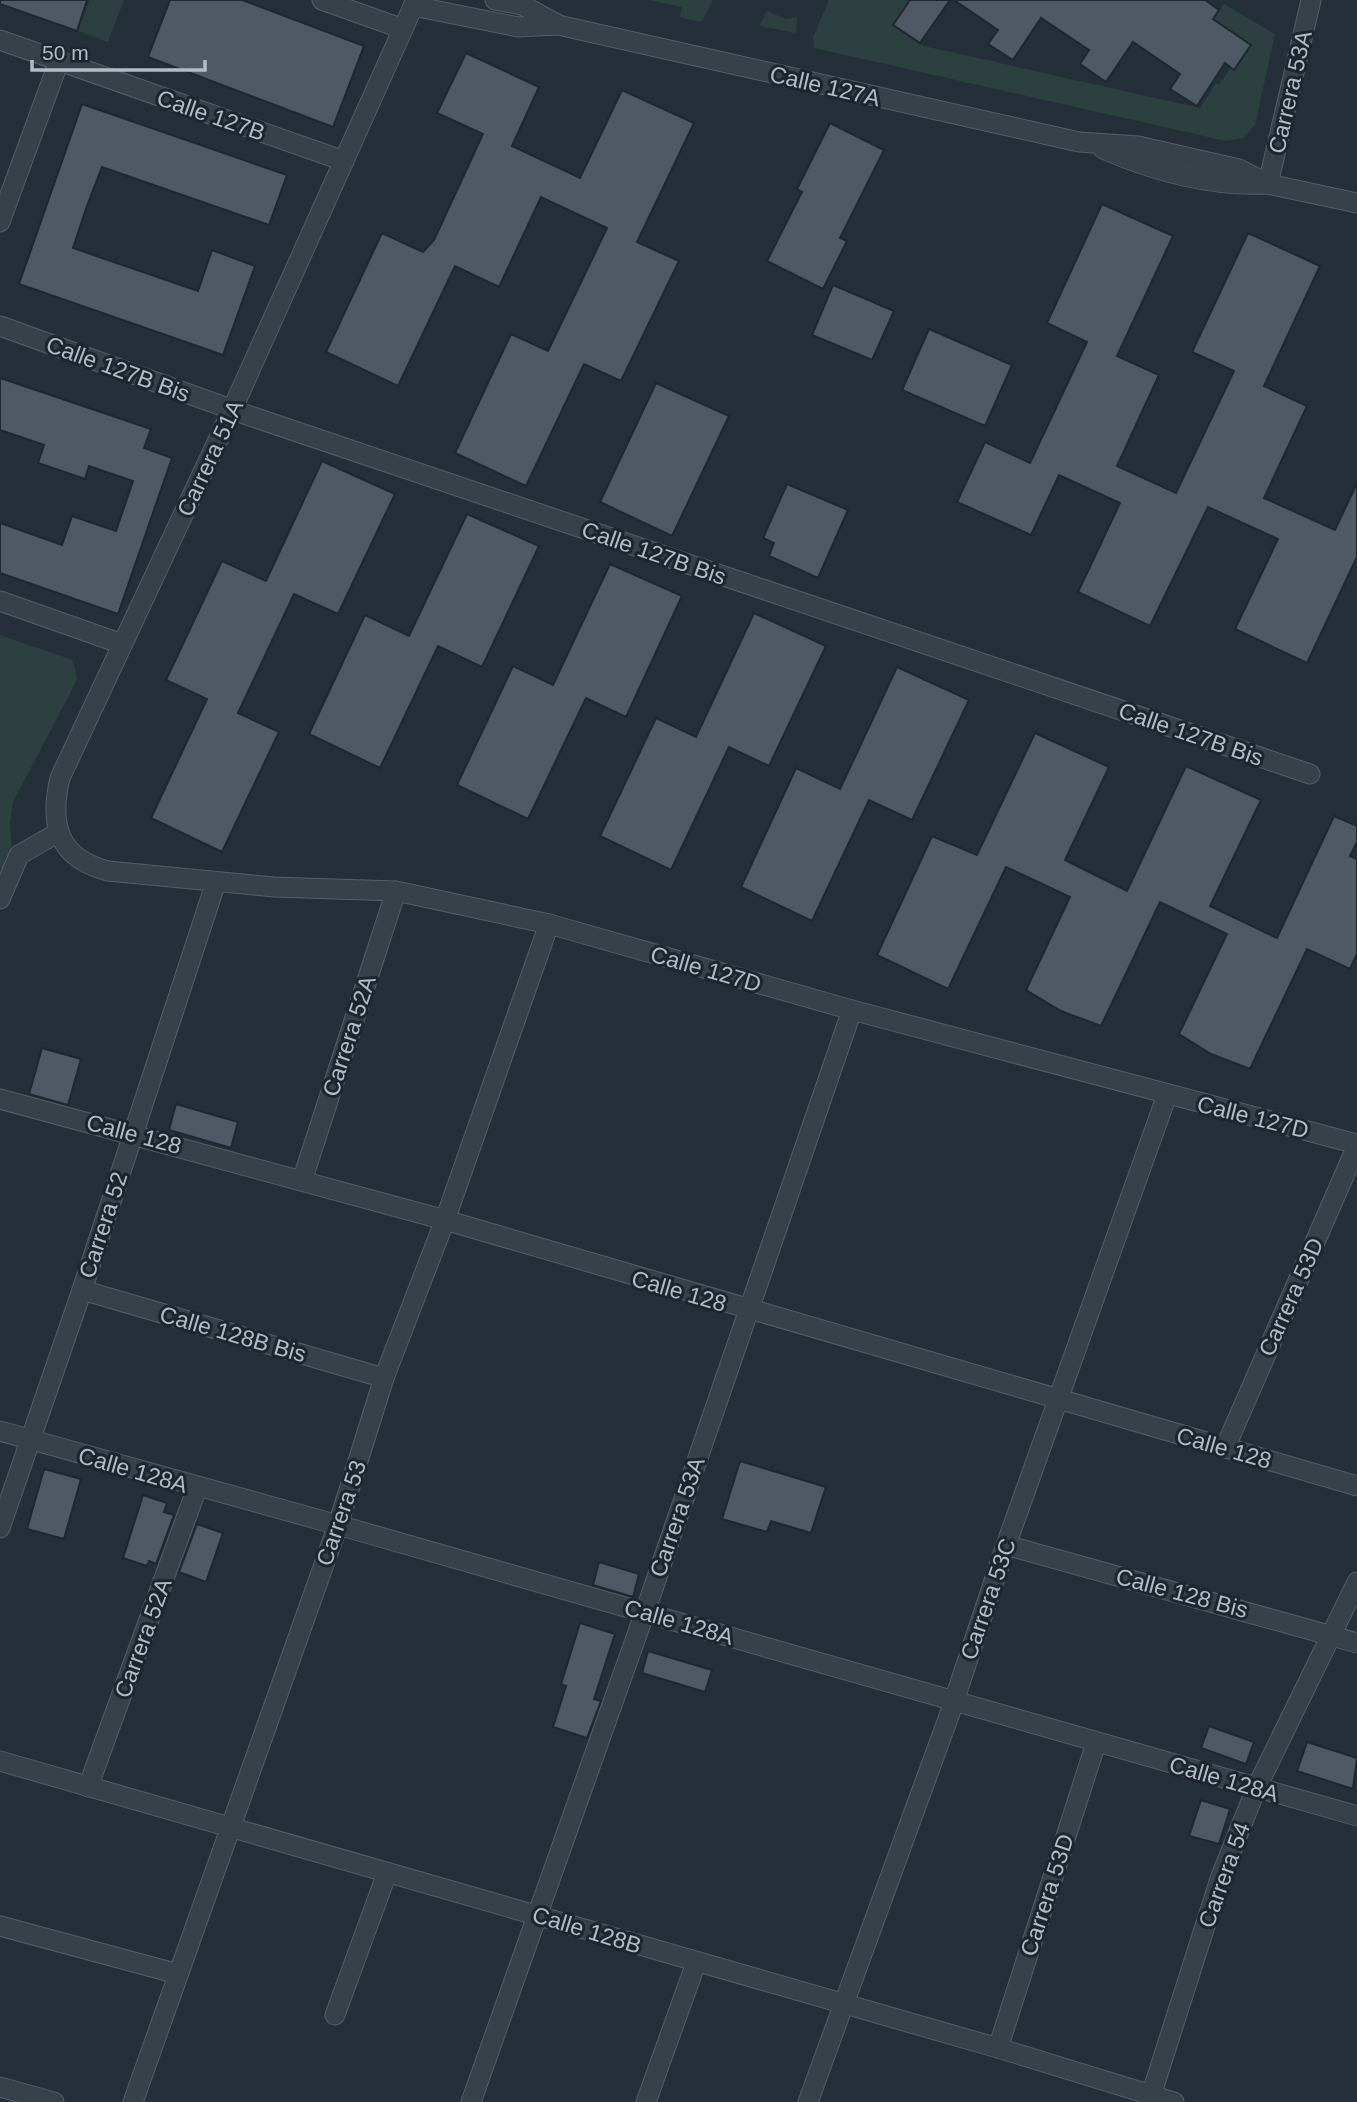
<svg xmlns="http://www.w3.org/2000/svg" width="1357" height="2102" font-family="Arial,sans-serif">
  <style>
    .green { fill: #2d4040 }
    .building { fill: #4e5965; stroke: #1f2731; stroke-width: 2 }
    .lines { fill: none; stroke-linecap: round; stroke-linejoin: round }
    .street-casing { stroke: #565e68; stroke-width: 21 }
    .street { stroke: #38404a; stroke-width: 19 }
    .labels { text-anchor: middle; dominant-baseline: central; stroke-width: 6; stroke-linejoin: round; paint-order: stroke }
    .street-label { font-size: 23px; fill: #b4bbc6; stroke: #1d252f }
  </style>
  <rect width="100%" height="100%" fill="#252f39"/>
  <g class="green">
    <path d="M 90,0 L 124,0 L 108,42 L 78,31 Z"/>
    <path d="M 649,0 L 713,0 L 702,22 L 680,17 L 682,7 Z"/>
    <path d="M 829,0 L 905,0 L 908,1 L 904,7 L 907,9 L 893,25 L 924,46 L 1200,108 L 1216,83 L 1219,84 L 1231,68 L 1235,70 L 1251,45 L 1224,26 L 1211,22 L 1224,4 L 1275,34 L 1255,125 L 1243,138 L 1226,141 L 814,48 L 813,37 Z"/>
    <path d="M 767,11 L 786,19 L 797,17 L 796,33 L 759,26 Z"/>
    <path d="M 0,635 L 73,660 L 77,680 L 13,802 L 10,823 L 13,862 L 0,869 Z"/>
  </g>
  <g class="building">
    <path d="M 0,0 L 87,0 L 77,31 L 0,4 Z"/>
    <path d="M 170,0 L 242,0 L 364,46 L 333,127 L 148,57 Z"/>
    <path d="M 910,0 L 950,0 L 920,43 L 893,25 Z"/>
    <path d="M 954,0 L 1205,0 L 1219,10 L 1213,19 L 1251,45 L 1234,70 L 1225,63 L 1197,106 L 1170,89 L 1180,74 L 1133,42 L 1106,82 L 1080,64 L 1089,50 L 1041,18 L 1013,60 L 988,44 L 998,30 Z"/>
    <path d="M 466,53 L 539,87 L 512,146 L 580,178 L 622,90 L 694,123 L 637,242 L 679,261 L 621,381 L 584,364 L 526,486 L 455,453 L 511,334 L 548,351 L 607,228 L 541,197 L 499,287 L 455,266 L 398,386 L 326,352 L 382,233 L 423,252 L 434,240 L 483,134 L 437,113 Z"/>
    <path d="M 82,104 L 287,175 L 269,225 L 102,167 L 87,206 L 73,248 L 198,291 L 212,250 L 255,266 L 223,355 L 19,284 Z"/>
    <path d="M 830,123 L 884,150 L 840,238 L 847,241 L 823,289 L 767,261 L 802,192 L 797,189 Z"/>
    <path d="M 1102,204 L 1173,236 L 1117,356 L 1159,375 L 1117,466 L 1176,493 L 1234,371 L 1192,352 L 1248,233 L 1320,266 L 1264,386 L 1307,406 L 1264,498 L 1335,530 L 1357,483 L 1357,557 L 1307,663 L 1235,629 L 1278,539 L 1208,507 L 1150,626 L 1078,592 L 1120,503 L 1059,475 L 1031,535 L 957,502 L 985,442 L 1030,463 L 1087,342 L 1047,323 Z"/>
    <path d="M 833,285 L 894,311 L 872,360 L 812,335 Z"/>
    <path d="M 929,329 L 1012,365 L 985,426 L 902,390 Z"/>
    <path d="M 0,378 L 151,429 L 144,448 L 172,458 L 118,614 L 0,573 L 0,523 L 62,545 L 72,516 L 116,531 L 133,481 L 89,466 L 85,479 L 38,463 L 44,445 L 0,430 Z"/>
    <path d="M 656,383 L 729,416 L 672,536 L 600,502 Z"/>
    <path d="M 322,461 L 395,494 L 338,614 L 294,594 L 238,713 L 279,732 L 222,852 L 151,818 L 207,699 L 166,680 L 222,561 L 266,581 Z"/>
    <path d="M 787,484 L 848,510 L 818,578 L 769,556 L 774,543 L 763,538 Z"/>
    <path d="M 467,514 L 539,546 L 482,667 L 438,646 L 380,768 L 309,734 L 365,615 L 409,636 Z"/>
    <path d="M 610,564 L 682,596 L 626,717 L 586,698 L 528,819 L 457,785 L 513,666 L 553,685 Z"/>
    <path d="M 754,613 L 826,646 L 769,766 L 729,747 L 671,870 L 600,836 L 656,718 L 696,737 Z"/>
    <path d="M 897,667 L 969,700 L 912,820 L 869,800 L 812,921 L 741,887 L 796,768 L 840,789 Z"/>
    <path d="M 1035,733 L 1109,767 L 1065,860 L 1127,891 L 1186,766 L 1261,800 L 1210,906 L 1277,938 L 1334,816 L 1357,826 L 1357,842 L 1350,856 L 1357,859 L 1357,954 L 1350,969 L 1307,949 L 1250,1069 L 1211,1054 L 1179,1034 L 1227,934 L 1160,902 L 1101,1026 L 1061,1011 L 1026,990 L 1070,897 L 1006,867 L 948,989 L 877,955 L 932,836 L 977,855 Z"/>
    <path d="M 42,1048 L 81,1059 L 68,1105 L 29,1094 Z"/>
    <path d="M 176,1104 L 238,1122 L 231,1148 L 169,1130 Z"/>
    <path d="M 740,1461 L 826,1487 L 811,1533 L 771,1521 L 767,1532 L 722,1519 Z"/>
    <path d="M 44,1469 L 81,1479 L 64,1539 L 27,1529 Z"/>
    <path d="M 143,1495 L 167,1503 L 164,1512 L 174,1515 L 156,1564 L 149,1561 L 147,1566 L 123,1558 Z"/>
    <path d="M 197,1524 L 223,1533 L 206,1582 L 179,1572 Z"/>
    <path d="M 599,1562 L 639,1574 L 633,1597 L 593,1585 Z"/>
    <path d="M 580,1623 L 615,1634 L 594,1699 L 601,1701 L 587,1738 L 553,1727 L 566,1686 L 561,1684 Z"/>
    <path d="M 648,1651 L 712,1670 L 705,1692 L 642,1673 Z"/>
    <path d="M 1209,1726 L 1254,1742 L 1246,1764 L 1201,1748 Z"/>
    <path d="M 1307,1742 L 1357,1758 L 1353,1789 L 1297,1771 Z"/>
    <path d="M 1201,1800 L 1230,1809 L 1219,1844 L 1189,1836 Z"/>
  </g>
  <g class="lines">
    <defs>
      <g id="street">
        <path d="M 322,0 L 403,29"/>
        <path d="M 416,0 L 232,410 L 60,778 C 49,825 58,858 108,871 L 274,887 L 396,891 L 549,924 L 852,1010 L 1357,1144"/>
        <path d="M 495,0 L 522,5 L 557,24"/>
        <path d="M 413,6 L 518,27 L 558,25 L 1079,142 L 1138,146 L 1239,169 L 1268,184 L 1357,203"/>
        <path d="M 0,40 L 344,161"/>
        <path d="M 1103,149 C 1153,171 1212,187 1267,184"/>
        <path d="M 1268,184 L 1311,0"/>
        <path d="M 0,222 L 59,61"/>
        <path d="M 0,326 L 253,417 L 1310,774"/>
        <path d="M 0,601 L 122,644"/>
        <path d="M 0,899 L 19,855 L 59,832"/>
        <path d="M 0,1099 L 445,1220 L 1357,1486"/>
        <path d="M 302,1181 L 396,891"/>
        <path d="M 82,1290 L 384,1378"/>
        <path d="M 0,1431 L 338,1525 L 1357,1816"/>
        <path d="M 1225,1448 L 1357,1146"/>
        <path d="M 0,1528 L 82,1290 L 216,882"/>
        <path d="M 1006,1545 L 1357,1643"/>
        <path d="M 0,1761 L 998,2048 L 1174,2102"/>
        <path d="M 88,1787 L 197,1488"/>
        <path d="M 0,1926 L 178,1974"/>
        <path d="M 335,2015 L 387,1873"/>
        <path d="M 998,2048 L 1096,1743"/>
        <path d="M 0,2087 L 54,2102"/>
        <path d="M 133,2102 L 338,1525 L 384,1378 L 445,1220 L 549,924"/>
        <path d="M 471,2102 L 645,1612 L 852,1010"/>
        <path d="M 646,2102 L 696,1963"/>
        <path d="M 808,2102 L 949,1716 L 1006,1545 L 1167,1095"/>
        <path d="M 1149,2102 L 1221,1876 L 1256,1789 L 1357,1582"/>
      </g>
    </defs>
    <use href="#street" class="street-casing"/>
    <use href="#street" class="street"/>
  </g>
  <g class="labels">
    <g class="street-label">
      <text transform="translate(825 86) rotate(13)">Calle 127A</text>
      <text transform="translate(1290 92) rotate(-77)">Carrera 53A</text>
      <text transform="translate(211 115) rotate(19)">Calle 127B</text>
      <text transform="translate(118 369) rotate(20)">Calle 127B Bis</text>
      <text transform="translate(210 458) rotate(-65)">Carrera 51A</text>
      <text transform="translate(654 553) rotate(19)">Calle 127B Bis</text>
      <text transform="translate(1191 734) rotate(19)">Calle 127B Bis</text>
      <text transform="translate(706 969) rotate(16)">Calle 127D</text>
      <text transform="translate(349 1036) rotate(-72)">Carrera 52A</text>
      <text transform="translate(1253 1117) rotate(14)">Calle 127D</text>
      <text transform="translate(134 1134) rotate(15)">Calle 128</text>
      <text transform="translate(103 1225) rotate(-72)">Carrera 52</text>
      <text transform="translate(679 1291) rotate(16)">Calle 128</text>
      <text transform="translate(1291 1297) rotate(-66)">Carrera 53D</text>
      <text transform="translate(233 1334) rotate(16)">Calle 128B Bis</text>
      <text transform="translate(1224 1448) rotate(16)">Calle 128</text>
      <text transform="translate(133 1470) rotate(16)">Calle 128A</text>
      <text transform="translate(341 1513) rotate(-71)">Carrera 53</text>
      <text transform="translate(677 1517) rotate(-71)">Carrera 53A</text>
      <text transform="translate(1182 1593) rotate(15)">Calle 128 Bis</text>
      <text transform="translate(988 1599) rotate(-71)">Carrera 53C</text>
      <text transform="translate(679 1622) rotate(16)">Calle 128A</text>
      <text transform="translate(143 1638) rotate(-70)">Carrera 52A</text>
      <text transform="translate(1224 1779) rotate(16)">Calle 128A</text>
      <text transform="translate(1224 1875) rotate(-70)">Carrera 54</text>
      <text transform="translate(1047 1895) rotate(-72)">Carrera 53D</text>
      <text transform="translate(587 1930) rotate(17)">Calle 128B</text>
    </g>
  </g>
  <path d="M32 60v10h173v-10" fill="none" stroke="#b4bbc6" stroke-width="3.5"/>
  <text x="42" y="60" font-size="21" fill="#b4bbc6" stroke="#1d252f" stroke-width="5" paint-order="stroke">50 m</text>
</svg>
